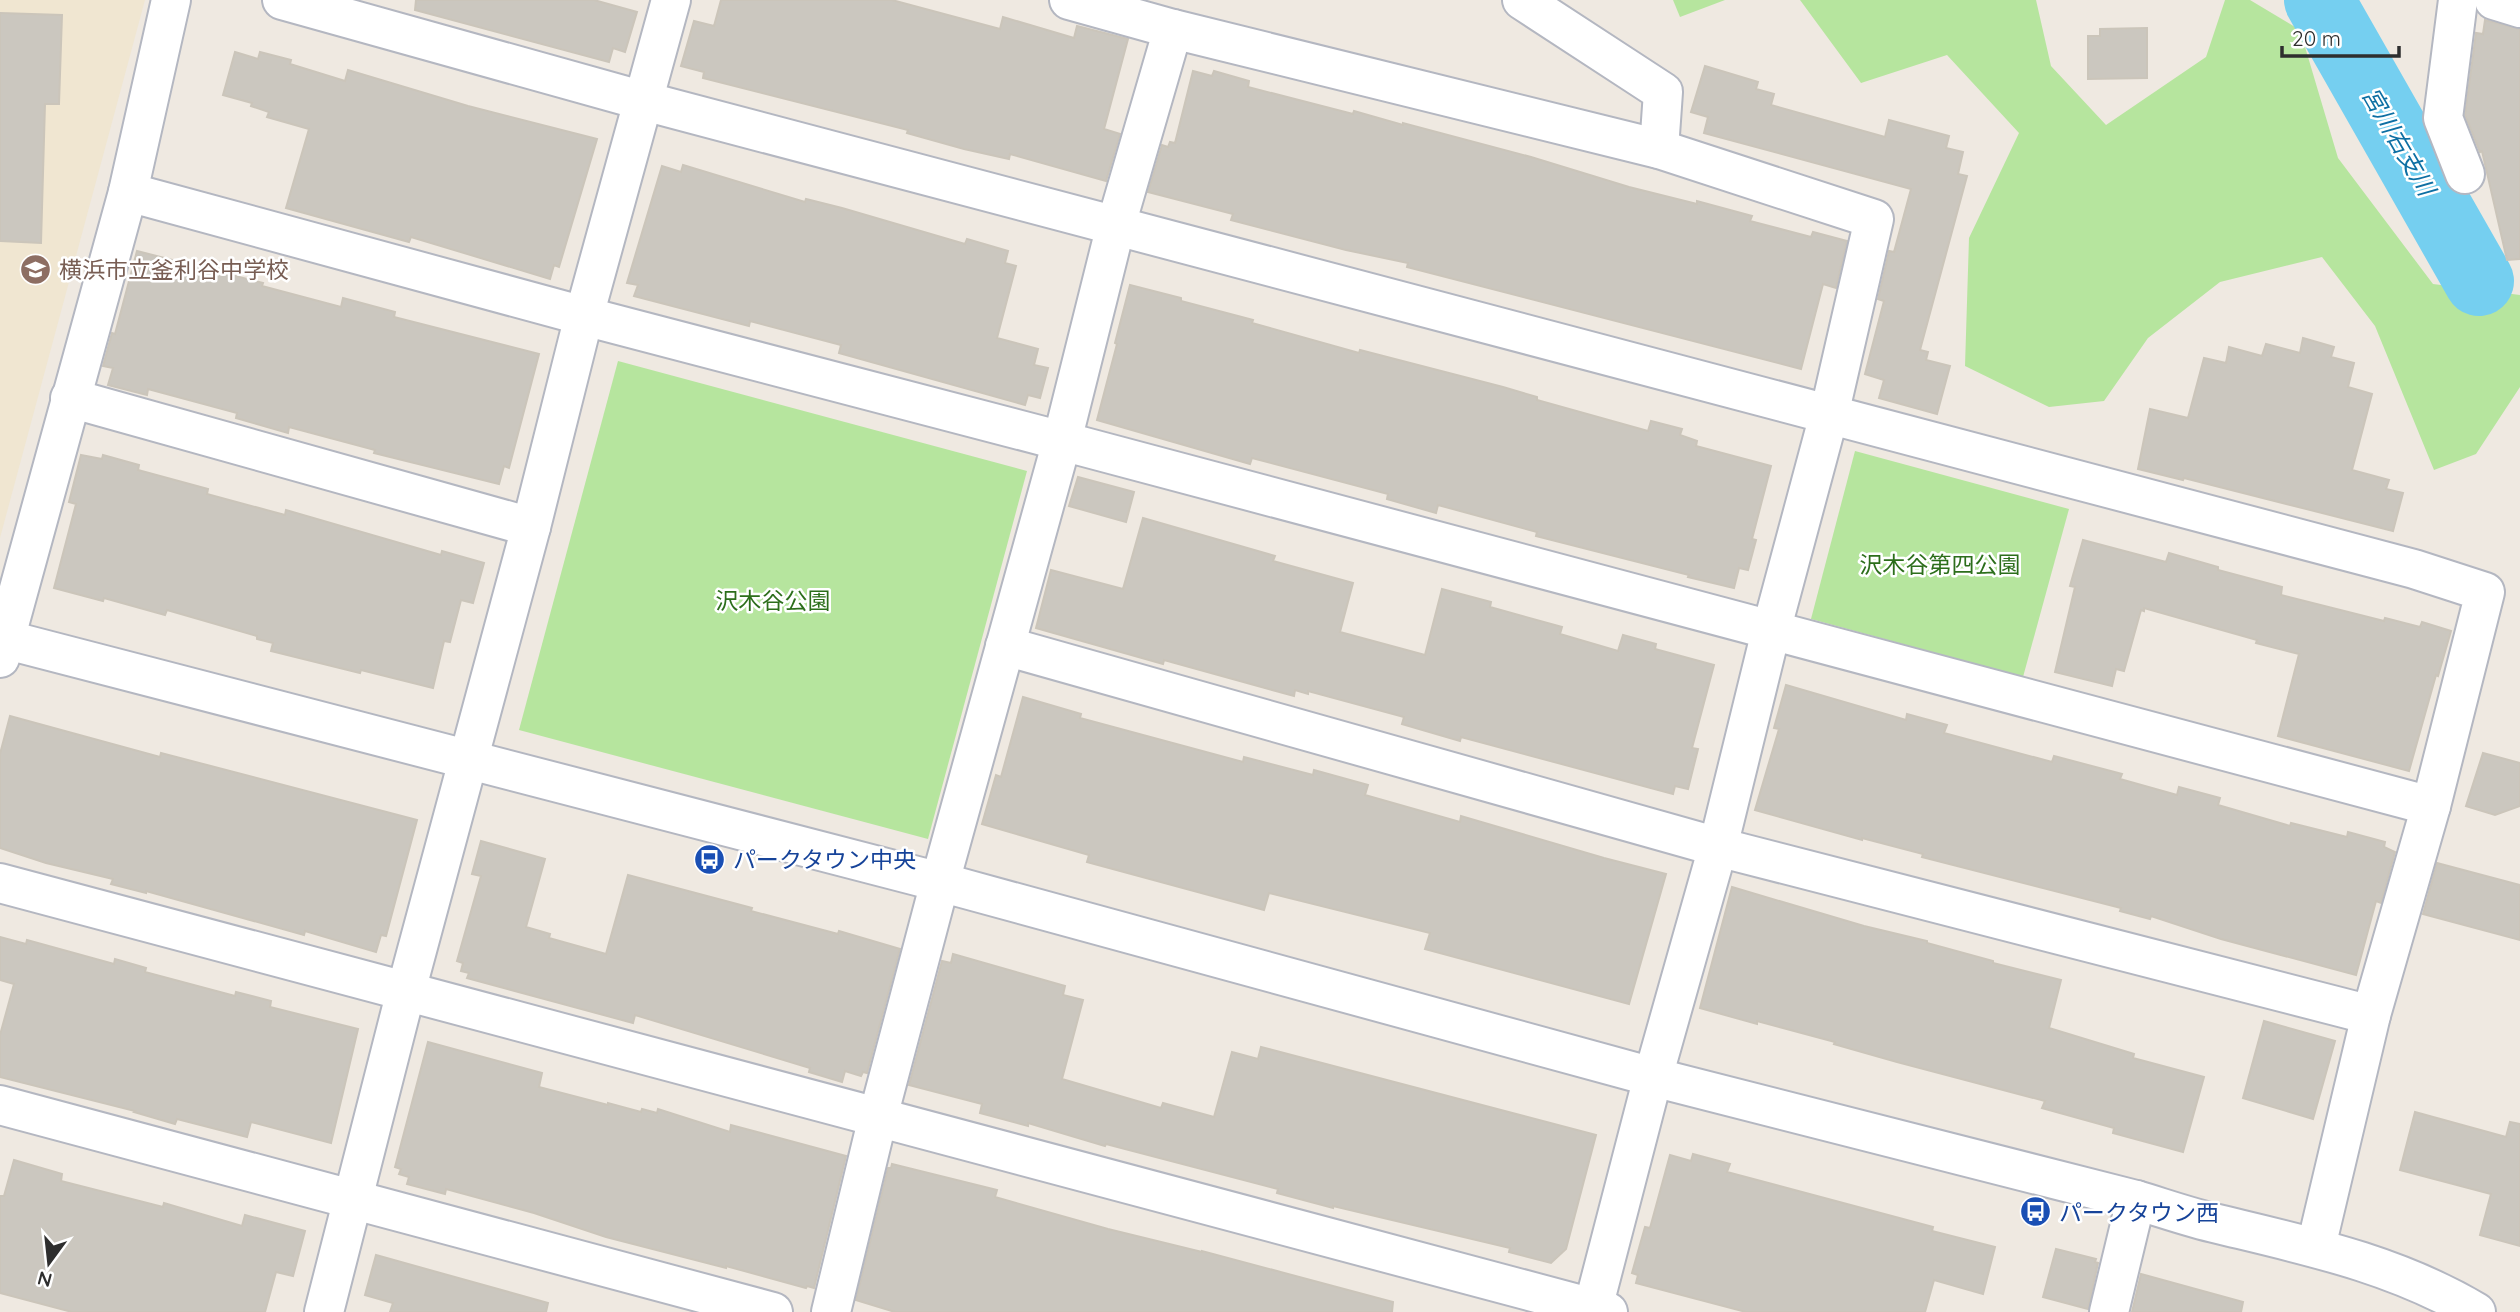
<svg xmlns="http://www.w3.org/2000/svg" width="2520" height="1312" font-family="Quicksand,'Noto Sans JP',sans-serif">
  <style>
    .education { fill: #f0e6d1 }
    .green { fill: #b6e59e }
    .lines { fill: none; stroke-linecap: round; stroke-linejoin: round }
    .river { stroke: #75cff0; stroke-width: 70 }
    .building { fill: #cbc7bf; stroke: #cbc5ba; stroke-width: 2 }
    .minor-casing { stroke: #b4b7c1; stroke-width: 42 }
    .minor { stroke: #fff; stroke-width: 38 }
    .labels { text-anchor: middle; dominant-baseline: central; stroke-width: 5; stroke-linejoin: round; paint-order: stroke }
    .education-label { font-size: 23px; fill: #785e54; stroke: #fff; text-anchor: start }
    .park-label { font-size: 23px; fill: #2c6e1b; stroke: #fff }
    .transit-label { font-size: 23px; fill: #164399; stroke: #fff; text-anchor: start }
    .water-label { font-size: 24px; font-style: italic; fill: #0d6fa3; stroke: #fff }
  </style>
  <rect width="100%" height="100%" fill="#efe9e1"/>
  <path class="education" d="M 0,0 L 145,0 L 0,538 Z"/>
  <g class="green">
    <path d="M 1673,0 L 1725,0 L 1680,17 Z"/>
    <path d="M 1800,0 L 2036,0 L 2051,66 L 2106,125 L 2206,57 L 2225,0 L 2250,0 L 2300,30 L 2338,158 L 2433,284 L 2520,295 L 2520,387 L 2476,454 L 2434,470 L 2375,326 L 2322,257 L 2220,282 L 2148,338 L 2104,401 L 2049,407 L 1965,366 L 1969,238 L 2019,133 L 1947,55 L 1861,83 Z"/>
    <path d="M 618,361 L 1027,471 L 928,839 L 519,730 Z"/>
    <path d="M 1855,451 L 2069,509 L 2023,677 L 1811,619 Z"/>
  </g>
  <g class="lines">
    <path class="river" d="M 2319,0 L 2479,281"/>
  </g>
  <g class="building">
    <path d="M 416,0 L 594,0 L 637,12 L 625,52 L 613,48 L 609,62 L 415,10 Z"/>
    <path d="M 721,0 L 892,0 L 1000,29 L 1003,17 L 1074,38 L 1077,26 L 1128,39 L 1104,129 L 1120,134 L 1106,181 L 1010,154 L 1009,159 L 964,149 L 907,133 L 908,130 L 703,78 L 704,72 L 681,66 L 694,21 L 714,26 Z"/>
    <path d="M 0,13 L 62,15 L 59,104 L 45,104 L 41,243 L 0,241 Z"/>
    <path d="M 2485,20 L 2520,29 L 2520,259 L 2507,260 L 2482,151 L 2480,152 L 2465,115 L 2476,33 L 2483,34 Z"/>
    <path d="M 2147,28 L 2147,78 L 2088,79 L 2088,36 L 2100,36 L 2100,29 Z"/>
    <path d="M 235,52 L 258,59 L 260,52 L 291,60 L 290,64 L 345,81 L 348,70 L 468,106 L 597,139 L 559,267 L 554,265 L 550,279 L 411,237 L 409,242 L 286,208 L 309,129 L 267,117 L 269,112 L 251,106 L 252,103 L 223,95 Z"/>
    <path d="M 1705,66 L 1758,82 L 1756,89 L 1774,94 L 1771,105 L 1885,137 L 1889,120 L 1949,136 L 1946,148 L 1963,152 L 1958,174 L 1967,176 L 1920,350 L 1928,352 L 1926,360 L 1950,366 L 1937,414 L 1879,398 L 1884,380 L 1865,374 L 1884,301 L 1878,299 L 1889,251 L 1894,252 L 1911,189 L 1704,133 L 1708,117 L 1691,112 Z"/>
    <path d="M 1193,71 L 1212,76 L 1214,71 L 1249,81 L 1248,87 L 1353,114 L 1354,111 L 1403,125 L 1403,123 L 1531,157 L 1629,187 L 1697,204 L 1697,201 L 1752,216 L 1750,221 L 1811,237 L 1813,232 L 1847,241 L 1836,288 L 1823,284 L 1801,369 L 1407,267 L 1408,263 L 1346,250 L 1231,220 L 1233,214 L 1148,192 L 1162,145 L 1168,147 L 1170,142 L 1175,143 Z"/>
    <path d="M 683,165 L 805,202 L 806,199 L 842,208 L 965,244 L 967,239 L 1008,251 L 1005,263 L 1016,266 L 997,338 L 1038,349 L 1034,365 L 1048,368 L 1040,398 L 1028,395 L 1025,405 L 839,353 L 841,345 L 750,321 L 749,326 L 634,296 L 638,285 L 627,283 L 662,166 L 681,172 Z"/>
    <path d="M 137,251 L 263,283 L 262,286 L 341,307 L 343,298 L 395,312 L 394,317 L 539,354 L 509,468 L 504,466 L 499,484 L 374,453 L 375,450 L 289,427 L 288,433 L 236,418 L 237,413 L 148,389 L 147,395 L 108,385 L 113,368 L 103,366 L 112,333 L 115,334 Z"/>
    <path d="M 1130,285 L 1181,298 L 1181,301 L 1253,320 L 1252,323 L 1359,353 L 1360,350 L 1503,387 L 1537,397 L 1537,400 L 1648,431 L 1651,421 L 1682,429 L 1680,435 L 1697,441 L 1696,446 L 1771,466 L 1752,539 L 1756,540 L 1748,570 L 1739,568 L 1734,588 L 1688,577 L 1689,575 L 1536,536 L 1537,532 L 1438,505 L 1436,513 L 1387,499 L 1388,494 L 1252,458 L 1250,464 L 1097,420 L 1117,344 L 1115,343 Z"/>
    <path d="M 2303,338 L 2334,347 L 2331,357 L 2354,363 L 2348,387 L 2372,394 L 2352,470 L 2389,480 L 2386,489 L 2403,493 L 2393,531 L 2184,478 L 2183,480 L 2138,469 L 2150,409 L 2188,418 L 2204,358 L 2226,363 L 2229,347 L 2262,356 L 2266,344 L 2300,353 Z"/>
    <path d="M 81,455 L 102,459 L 103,455 L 139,465 L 138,470 L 208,489 L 207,494 L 285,515 L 286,510 L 441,555 L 442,551 L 484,563 L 473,603 L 461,600 L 450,642 L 444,641 L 433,688 L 361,670 L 360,673 L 271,651 L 273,643 L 257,639 L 257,636 L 167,610 L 165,615 L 104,598 L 103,601 L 54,588 L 76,504 L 69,502 Z"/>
    <path d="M 1078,477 L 1134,492 L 1126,522 L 1069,506 Z"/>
    <path d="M 1143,518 L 1275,556 L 1273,561 L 1353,583 L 1340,632 L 1425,655 L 1442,589 L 1491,602 L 1490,607 L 1562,627 L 1560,634 L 1618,651 L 1623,635 L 1656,644 L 1655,649 L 1714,665 L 1692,748 L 1698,749 L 1688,789 L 1675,786 L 1673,794 L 1461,737 L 1460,741 L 1402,724 L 1404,717 L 1308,691 L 1308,694 L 1295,690 L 1294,696 L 1164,660 L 1163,664 L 1036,628 L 1051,570 L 1123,589 Z"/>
    <path d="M 2083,540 L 2166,562 L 2169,553 L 2218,567 L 2218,570 L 2282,587 L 2281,595 L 2384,621 L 2385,618 L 2420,627 L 2422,622 L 2451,631 L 2438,676 L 2436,675 L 2409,771 L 2278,736 L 2299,654 L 2256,643 L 2257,640 L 2144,608 L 2144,611 L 2141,610 L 2124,671 L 2116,669 L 2112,686 L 2055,672 L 2075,587 L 2070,586 Z"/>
    <path d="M 1786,685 L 1906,720 L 1907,714 L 1947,725 L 1944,733 L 2052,762 L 2054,756 L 2122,774 L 2120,779 L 2177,795 L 2179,787 L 2220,798 L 2218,805 L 2290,826 L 2291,823 L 2347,837 L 2348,832 L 2385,842 L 2384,847 L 2395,852 L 2381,903 L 2376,901 L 2356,975 L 2221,939 L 2151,916 L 2150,919 L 2120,911 L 2121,908 L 1922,857 L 1923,854 L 1862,838 L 1862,840 L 1755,810 L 1779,729 L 1774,728 Z"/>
    <path d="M 1023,697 L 1081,714 L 1080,718 L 1243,762 L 1244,757 L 1313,775 L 1314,770 L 1368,785 L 1365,795 L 1460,822 L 1461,816 L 1604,858 L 1666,874 L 1629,1004 L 1425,949 L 1430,933 L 1269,893 L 1264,910 L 1087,862 L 1089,855 L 982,824 L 996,775 L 1001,777 Z"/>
    <path d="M 10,716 L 160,757 L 161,753 L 207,765 L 417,820 L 386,936 L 381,935 L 376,952 L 305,931 L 304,935 L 146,891 L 146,893 L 111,884 L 113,879 L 46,863 L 0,848 L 0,754 Z"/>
    <path d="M 2483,753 L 2520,763 L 2520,806 L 2495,815 L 2466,806 Z"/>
    <path d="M 481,841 L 545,859 L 526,927 L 550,934 L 549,938 L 606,954 L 628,875 L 752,908 L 751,911 L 838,934 L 839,931 L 900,949 L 867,1073 L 863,1072 L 861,1076 L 845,1071 L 842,1082 L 809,1072 L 810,1068 L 635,1015 L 633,1023 L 467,978 L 469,973 L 461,971 L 463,963 L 457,961 L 481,876 L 472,874 Z"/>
    <path d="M 2437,863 L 2520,885 L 2520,940 L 2423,914 Z"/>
    <path d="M 1732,887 L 1864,926 L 1927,941 L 1927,943 L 1993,961 L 1993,963 L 2061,980 L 2049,1028 L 2134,1054 L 2133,1058 L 2204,1077 L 2183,1152 L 2113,1133 L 2114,1128 L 2042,1108 L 2045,1101 L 1897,1062 L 1834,1044 L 1835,1042 L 1757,1021 L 1757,1024 L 1700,1008 Z"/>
    <path d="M 0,937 L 26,944 L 27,940 L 114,964 L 115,959 L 146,968 L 145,972 L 235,996 L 236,992 L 271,1001 L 270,1007 L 358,1029 L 331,1143 L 251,1122 L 247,1137 L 177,1119 L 175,1124 L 134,1112 L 135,1111 L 0,1077 L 0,1035 L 14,984 L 0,980 Z"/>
    <path d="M 953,954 L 1065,986 L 1063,995 L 1083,1000 L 1062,1079 L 1161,1108 L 1163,1103 L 1214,1117 L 1232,1052 L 1258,1059 L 1261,1047 L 1596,1135 L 1566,1249 L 1551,1263 L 1509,1252 L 1510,1248 L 1333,1206 L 1333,1208 L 1277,1193 L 1278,1189 L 1106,1144 L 1105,1146 L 1028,1123 L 1028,1126 L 980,1113 L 982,1104 L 909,1085 L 942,961 L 951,963 Z"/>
    <path d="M 2264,1021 L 2335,1041 L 2313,1119 L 2243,1098 Z"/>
    <path d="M 428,1042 L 542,1073 L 539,1087 L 608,1105 L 608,1103 L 641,1112 L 642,1109 L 657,1113 L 658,1109 L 730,1132 L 731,1125 L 846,1156 L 814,1288 L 807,1286 L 806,1288 L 726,1266 L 726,1268 L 606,1237 L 534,1213 L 446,1189 L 445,1194 L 407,1184 L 409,1177 L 399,1174 L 401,1169 L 395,1167 Z"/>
    <path d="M 2415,1112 L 2506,1137 L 2510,1122 L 2520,1124 L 2520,1246 L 2480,1235 L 2491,1194 L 2400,1170 Z"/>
    <path d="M 1693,1154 L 1730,1164 L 1727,1172 L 1933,1227 L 1932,1231 L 1995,1247 L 1983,1294 L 1934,1280 L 1925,1312 L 1746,1312 L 1636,1283 L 1638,1275 L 1632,1273 L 1645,1227 L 1650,1228 L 1670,1155 L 1691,1161 Z"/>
    <path d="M 14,1160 L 62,1174 L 61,1181 L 163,1207 L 164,1203 L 242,1226 L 245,1215 L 305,1231 L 293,1276 L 276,1272 L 265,1312 L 72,1312 L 0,1293 L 0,1196 L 4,1196 Z"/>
    <path d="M 892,1164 L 997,1190 L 995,1197 L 1108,1229 L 1202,1252 L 1202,1251 L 1393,1302 L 1392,1312 L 895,1312 L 856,1300 L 888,1168 L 891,1168 Z"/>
    <path d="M 2056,1249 L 2096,1259 L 2095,1262 L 2098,1263 L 2088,1309 L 2043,1297 Z"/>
    <path d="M 376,1255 L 548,1303 L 546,1312 L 390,1312 L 393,1303 L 365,1295 Z"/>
    <path d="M 2141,1274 L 2243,1302 L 2241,1312 L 2132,1312 Z"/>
  </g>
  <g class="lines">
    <defs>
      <g id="minor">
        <path d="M 282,0 L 644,101 L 2414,569 L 2485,592 L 2431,806 L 2371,1015 L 2316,1247"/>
        <path d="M 1069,0 L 1173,29 L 1659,149 L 1874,219 L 1829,415 L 1771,631 L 1718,847 L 1653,1077 L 1592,1312"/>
        <path d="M 1522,0 L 1663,92 L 1659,149"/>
        <path d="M 2458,0 L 2443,118 L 2465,174"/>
        <path d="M 2494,0 L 2520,8"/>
        <path d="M 128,192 L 584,316 L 1062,441 L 2431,806"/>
        <path d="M 70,398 L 531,527"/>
        <path d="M 0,638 L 940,882 L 1653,1077 L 2136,1200 C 2163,1208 2191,1218 2218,1224 C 2309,1246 2395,1264 2476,1312"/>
        <path d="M 1005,646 L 1718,847 L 2371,1015"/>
        <path d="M 0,658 L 128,192 L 171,0"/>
        <path d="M 0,883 L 1608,1312"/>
        <path d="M 0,1105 L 773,1312"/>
        <path d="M 324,1312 L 406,991 L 531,527 L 584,316 L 671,0"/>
        <path d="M 831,1312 L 878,1117 L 940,882 L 1062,441 L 1116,225 L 1173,29"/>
        <path d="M 2109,1312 L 2136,1200"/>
      </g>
    </defs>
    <use href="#minor" class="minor-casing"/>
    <use href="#minor" class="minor"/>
  </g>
  <defs>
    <symbol id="school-disc" viewBox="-11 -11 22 22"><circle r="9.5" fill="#8d6e63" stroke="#fff"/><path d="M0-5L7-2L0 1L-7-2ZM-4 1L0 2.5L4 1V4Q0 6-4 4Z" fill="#fff"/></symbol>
    <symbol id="bus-disc" viewBox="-11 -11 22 22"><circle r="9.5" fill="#1a4fb4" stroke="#fff"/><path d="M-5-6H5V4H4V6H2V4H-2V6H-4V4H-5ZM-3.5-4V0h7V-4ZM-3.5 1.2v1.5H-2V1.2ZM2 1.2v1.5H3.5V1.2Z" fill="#fff"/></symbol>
  </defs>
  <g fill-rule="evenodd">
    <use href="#school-disc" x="18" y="252" width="35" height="35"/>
    <use href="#bus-disc" x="692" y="842" width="35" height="35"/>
    <use href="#bus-disc" x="2018" y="1194" width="35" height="35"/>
  </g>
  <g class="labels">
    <g class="education-label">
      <text x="59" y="269">横浜市立釜利谷中学校</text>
    </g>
    <g class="park-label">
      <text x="1940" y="564">沢木谷第四公園</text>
      <text x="773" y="600">沢木谷公園</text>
    </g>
    <g class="transit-label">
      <text x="733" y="859">パークタウン中央</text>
      <text x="2059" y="1212">パークタウン西</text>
    </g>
    <g class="water-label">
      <text transform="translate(2399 141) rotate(60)">宮川右支川</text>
    </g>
  </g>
  <g transform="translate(49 1263) rotate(195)" stroke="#ffffff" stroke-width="5" paint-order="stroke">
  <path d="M0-5L12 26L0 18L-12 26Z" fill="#2e2e2e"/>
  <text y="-10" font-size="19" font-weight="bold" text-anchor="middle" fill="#2e2e2e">N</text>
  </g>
  <path d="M2282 46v10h117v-10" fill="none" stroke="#2e2e2e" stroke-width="3.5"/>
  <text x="2292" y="46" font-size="21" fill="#2e2e2e" stroke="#ffffff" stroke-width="5" paint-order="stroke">20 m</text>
</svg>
